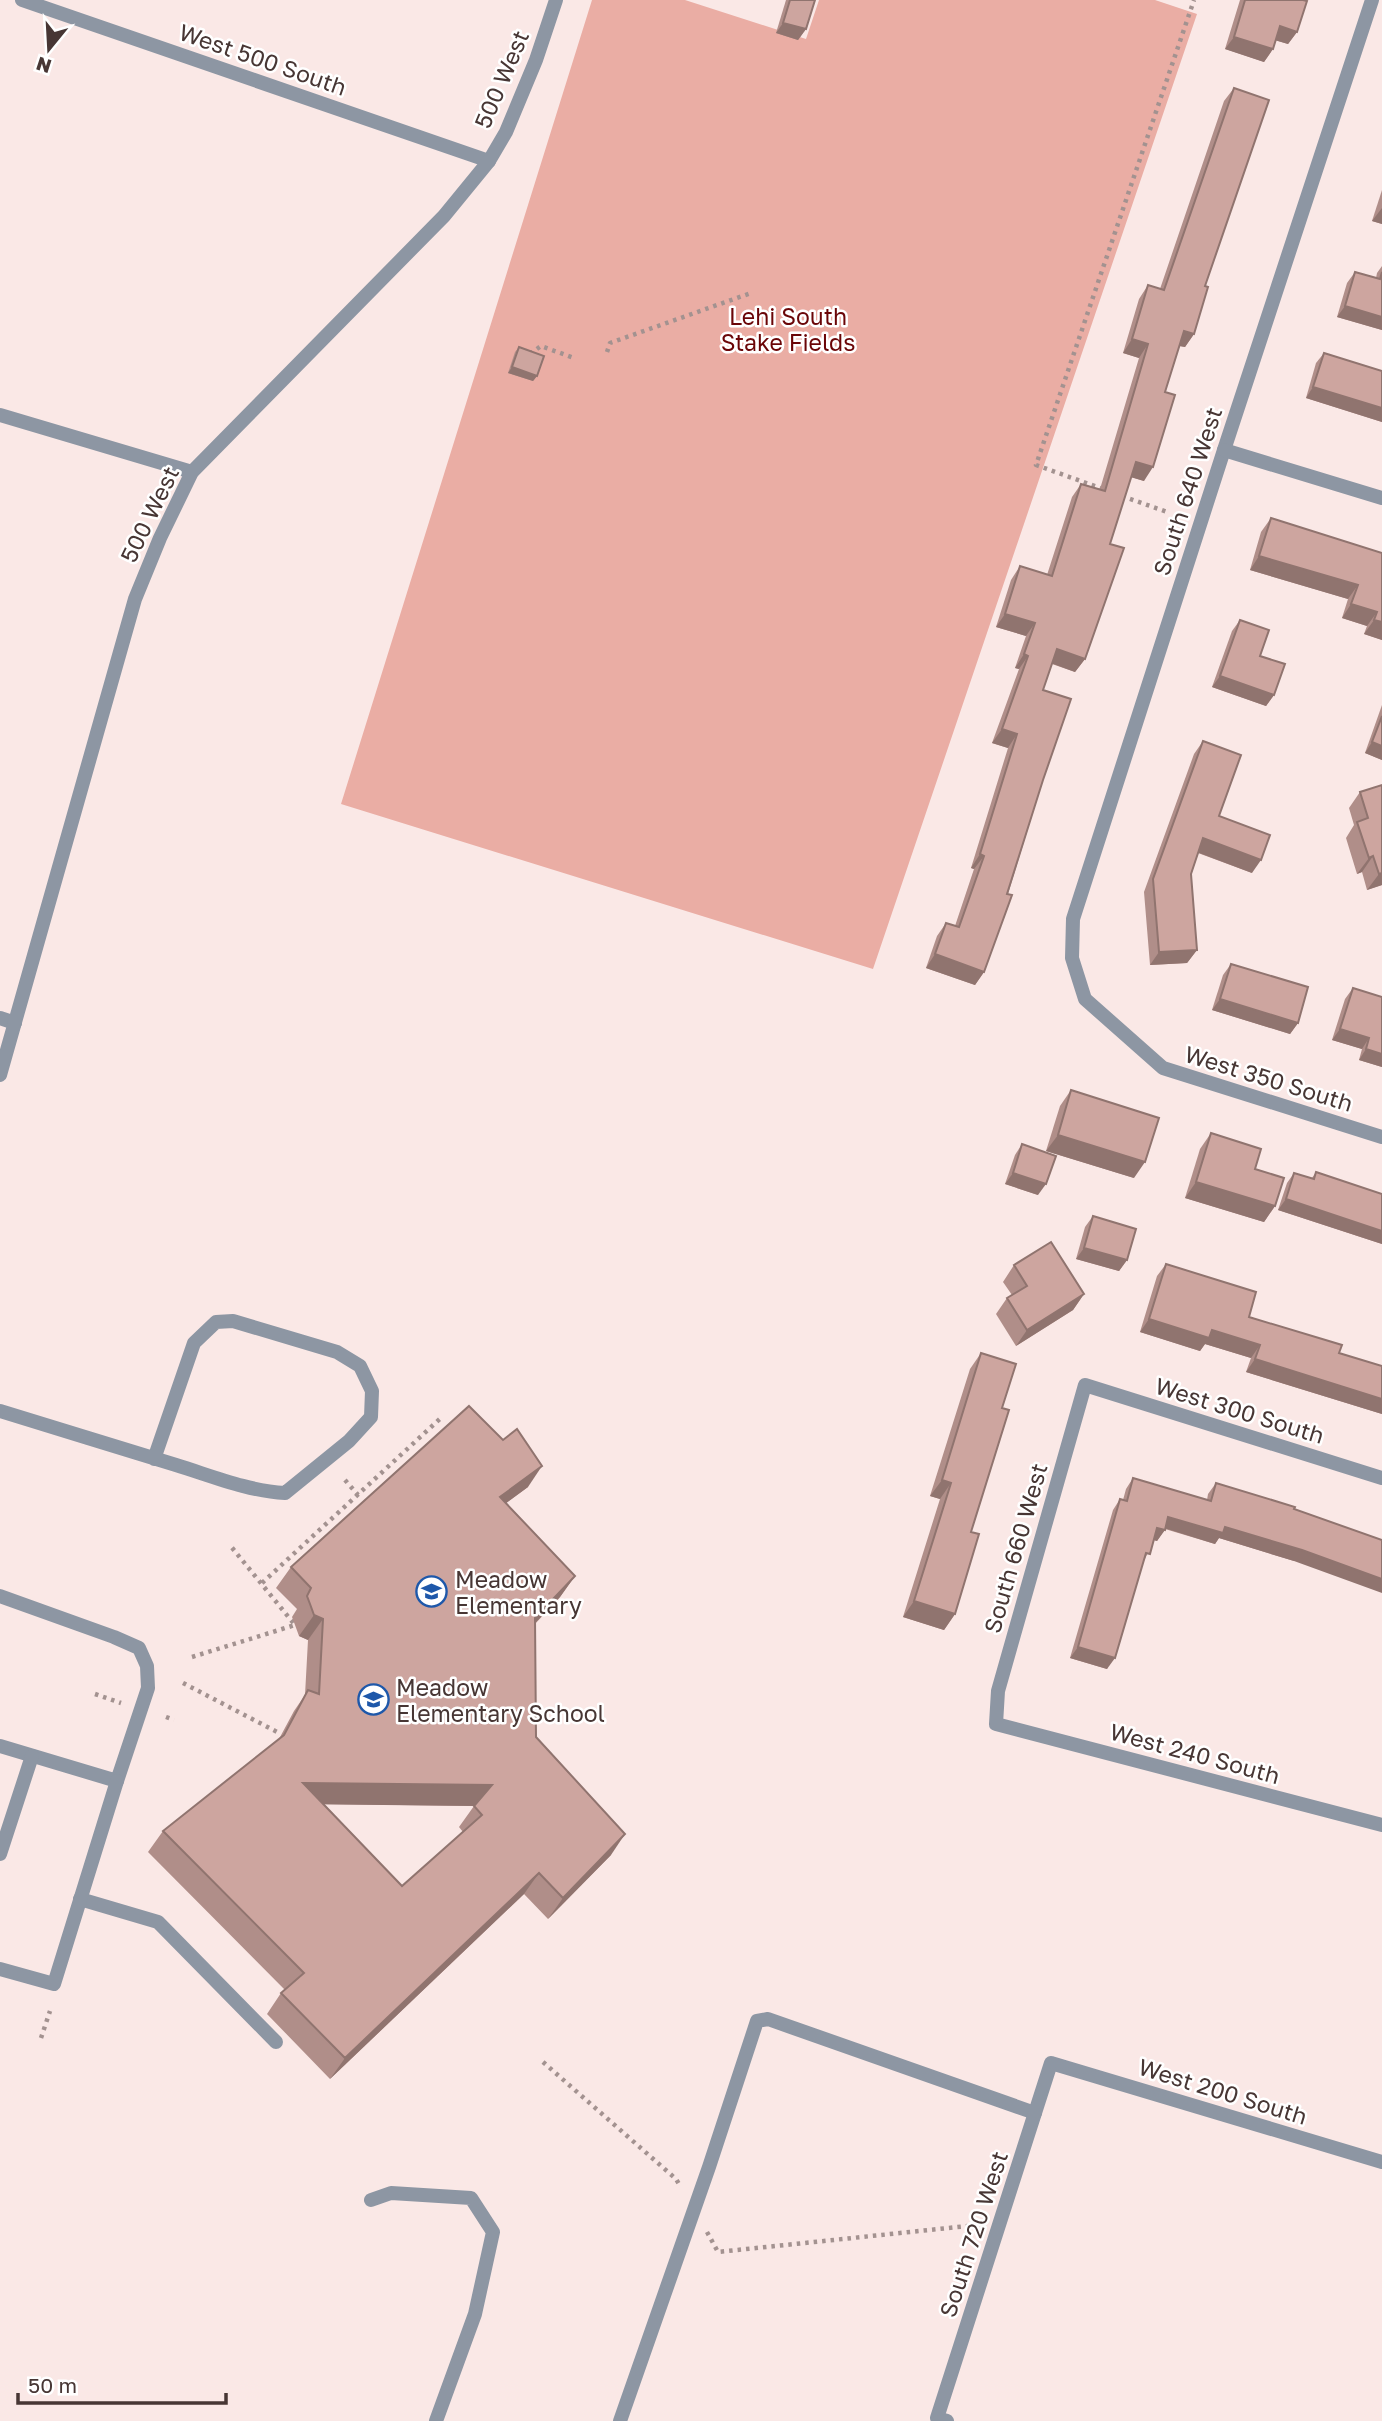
<svg xmlns="http://www.w3.org/2000/svg" width="1382" height="2421" font-family="'Golos Text',sans-serif">
  <style>
    .green { fill: #eaada4 }
    .lines { fill: none; stroke-linecap: round; stroke-linejoin: round }
    .path { stroke: #a39290; stroke-width: 4.5; stroke-dasharray: 3.5 5; stroke-linecap: butt }
    .service { stroke: #8d96a3; stroke-width: 14 }
    .minor { stroke: #8d96a3; stroke-width: 14 }
    .tertiary { stroke: #8d96a3; stroke-width: 14 }
    .wall { fill: #b08e89; fill-rule: evenodd }
    .shaded-wall { fill: #90746f }
    .building { fill: #cda59f; stroke: #90746f; stroke-width: 2; fill-rule: evenodd }
    .labels { text-anchor: middle; dominant-baseline: central; stroke-width: 5; stroke-linejoin: round; paint-order: stroke }
    .street-label { font-size: 23px; fill: #473634; stroke: #fff }
    .park-label { font-size: 23px; fill: #6a0507; stroke: #fff }
    .poi-label { font-size: 23px; fill: #473634; stroke: #fff; text-anchor: start }
  </style>
  <rect width="100%" height="100%" fill="#fae8e6"/>
  <path class="green" d="M 592,0 L 685,0 L 806,39 L 819,0 L 1155,0 L 1197,14 L 873,969 L 341,804 Z"/>
  <g class="lines">
    <g class="path">
      <path d="M 607,352 L 610,343 L 751,293"/>
      <path d="M 530,354 L 541,346 L 574,358"/>
      <path d="M 1103,489 L 1036,465 L 1194,0"/>
      <path d="M 1122,496 L 1167,512"/>
      <path d="M 345,1480 L 358,1495"/>
      <path d="M 262,1583 L 443,1416"/>
      <path d="M 192,1657 L 295,1625 L 229,1544"/>
      <path d="M 183,1683 L 281,1734"/>
      <path d="M 95,1694 L 121,1703"/>
      <path d="M 166,1717 L 174,1720"/>
      <path d="M 41,2038 L 50,2011"/>
      <path d="M 543,2062 L 676,2179 L 680,2186"/>
      <path d="M 707,2232 L 718,2252 L 977,2225"/>
    </g>
    <g class="service">
      <path d="M 0,1411 C 59,1429 117,1447 176,1465 C 212,1476 248,1491 285,1493 L 349,1441 L 371,1417 L 372,1391 L 360,1366 L 337,1352 L 233,1321 L 216,1322 L 194,1343 L 154,1459"/>
      <path d="M 0,1596 L 114,1637 L 139,1648 L 147,1666 L 148,1688 L 117,1781 L 0,1746"/>
      <path d="M 0,1854 L 32,1756"/>
      <path d="M 80,1899 L 158,1922 L 276,2042"/>
      <path d="M 0,1969 L 54,1984 L 117,1781"/>
      <path d="M 371,2200 L 391,2193 L 471,2198 L 493,2232 L 475,2314 L 436,2421"/>
      <path d="M 620,2421 L 709,2167 L 757,2021 L 768,2019 L 1035,2113"/>
    </g>
    <g class="minor">
      <path d="M 22,0 L 489,161"/>
      <path d="M 1372,0 L 1224,450 L 1073,919 L 1072,958 L 1085,999 L 1163,1068 L 1382,1137"/>
      <path d="M 0,415 L 192,472"/>
      <path d="M 1224,450 L 1382,498"/>
      <path d="M 0,1018 L 15,1023"/>
      <path d="M 1382,1478 L 1085,1385 L 998,1691 L 996,1724 L 1382,1825"/>
      <path d="M 947,2421 L 937,2418 L 1051,2063 L 1382,2162"/>
    </g>
    <path class="tertiary" d="M 0,1075 L 135,599 L 160,538 L 192,472 L 444,216 L 489,161 L 506,132 L 536,60 L 556,0"/>
  </g>
  <g class="wall">
    <path d="M 786,0 L 815,0 L 806,29 L 798,40 L 776,33 Z"/>
    <path d="M 1240,0 L 1303,0 L 1297,32 L 1288,44 L 1275,40 L 1273,49 L 1264,62 L 1225,49 Z"/>
    <path d="M 1234,88 L 1205,286 L 1194,334 L 1185,347 L 1179,346 L 1165,392 L 1144,481 L 1131,477 L 1110,544 L 1085,659 L 1075,672 L 1052,664 L 1043,690 L 1043,780 L 984,972 L 975,985 L 926,968 L 937,936 L 946,923 L 955,926 L 974,869 L 971,868 L 1008,748 L 992,743 L 1019,669 L 1015,668 L 1026,636 L 996,627 L 1011,580 L 1020,566 L 1047,575 L 1072,497 L 1081,484 L 1100,489 L 1139,358 L 1123,353 L 1139,299 L 1148,285 L 1160,289 L 1224,101 Z"/>
    <path d="M 1382,190 L 1382,224 L 1372,221 Z"/>
    <path d="M 1382,266 L 1382,330 L 1337,317 L 1347,283 L 1355,272 L 1376,278 L 1377,273 Z"/>
    <path d="M 519,347 L 537,376 L 533,381 L 508,373 L 515,352 Z"/>
    <path d="M 1324,353 L 1382,371 L 1382,422 L 1306,398 L 1316,363 Z"/>
    <path d="M 1271,518 L 1382,553 L 1382,640 L 1364,634 L 1367,626 L 1342,618 L 1348,599 L 1250,570 L 1261,532 Z"/>
    <path d="M 1240,620 L 1274,695 L 1266,706 L 1212,687 L 1232,631 Z"/>
    <path d="M 1382,705 L 1382,760 L 1365,753 Z"/>
    <path d="M 1203,741 L 1219,816 L 1252,873 L 1198,853 L 1191,874 L 1197,950 L 1187,963 L 1150,965 L 1144,892 L 1194,754 Z"/>
    <path d="M 1382,785 L 1382,885 L 1367,890 L 1362,872 L 1357,874 L 1346,838 L 1354,825 L 1349,808 L 1360,792 Z"/>
    <path d="M 1231,964 L 1298,1023 L 1290,1034 L 1212,1010 L 1223,975 Z"/>
    <path d="M 1353,988 L 1382,997 L 1382,1067 L 1359,1060 L 1362,1049 L 1332,1040 L 1345,999 Z"/>
    <path d="M 1071,1090 L 1134,1178 L 1046,1151 L 1060,1106 Z"/>
    <path d="M 1211,1133 L 1255,1169 L 1275,1206 L 1264,1222 L 1185,1198 L 1200,1149 Z"/>
    <path d="M 1022,1144 L 1038,1195 L 1005,1184 L 1015,1155 Z"/>
    <path d="M 1316,1172 L 1382,1194 L 1382,1244 L 1278,1210 L 1287,1183 L 1294,1173 L 1312,1178 Z"/>
    <path d="M 1093,1216 L 1127,1260 L 1119,1271 L 1076,1259 L 1085,1227 Z"/>
    <path d="M 1166,1264 L 1249,1317 L 1339,1353 L 1382,1366 L 1382,1414 L 1246,1372 L 1251,1358 L 1205,1344 L 1200,1351 L 1140,1332 L 1157,1276 Z"/>
    <path d="M 1014,1265 L 1084,1294 L 1073,1310 L 1016,1346 L 996,1314 L 1007,1298 L 1012,1295 L 1003,1282 Z"/>
    <path d="M 981,1353 L 1002,1408 L 971,1532 L 955,1614 L 944,1630 L 903,1617 L 940,1499 L 930,1496 L 970,1369 Z"/>
    <path d="M 503,1440 L 528,1487 L 506,1503 L 575,1576 L 560,1597 L 535,1624 L 536,1737 L 611,1855 L 548,1919 L 524,1894 L 330,2079 L 267,2014 L 281,1993 L 285,1990 L 148,1852 L 163,1831 L 279,1739 L 294,1711 L 305,1695 L 308,1640 L 299,1636 L 295,1625 L 292,1617 L 297,1609 L 276,1588 L 291,1567 ZM 324,1804 L 474,1806 L 459,1827 L 463,1832 L 402,1886 Z"/>
    <path d="M 1133,1478 L 1207,1500 L 1208,1494 L 1216,1483 L 1294,1509 L 1294,1561 L 1219,1538 L 1215,1544 L 1165,1529 L 1157,1541 L 1154,1540 L 1143,1563 L 1107,1669 L 1070,1658 L 1113,1510 L 1120,1499 L 1123,1500 L 1126,1489 Z"/>
  </g>
  <g class="shaded-wall">
    <path d="M 783,23 L 806,29 L 798,40 L 776,33 Z"/>
    <path d="M 1280,26 L 1297,32 L 1288,44 L 1271,39 Z"/>
    <path d="M 1234,37 L 1273,49 L 1264,62 L 1225,49 Z"/>
    <path d="M 1382,208 L 1382,224 L 1372,221 Z"/>
    <path d="M 1345,306 L 1382,317 L 1382,330 L 1337,317 Z"/>
    <path d="M 1184,331 L 1194,334 L 1185,347 L 1175,345 Z"/>
    <path d="M 1132,339 L 1148,344 L 1139,358 L 1123,353 Z"/>
    <path d="M 512,367 L 537,376 L 533,381 L 508,373 Z"/>
    <path d="M 1313,387 L 1382,408 L 1382,422 L 1306,398 Z"/>
    <path d="M 1136,462 L 1153,467 L 1144,481 L 1127,476 Z"/>
    <path d="M 1259,556 L 1358,585 L 1348,599 L 1250,570 Z"/>
    <path d="M 1351,604 L 1377,612 L 1367,626 L 1342,618 Z"/>
    <path d="M 1005,614 L 1035,623 L 1026,636 L 996,627 Z"/>
    <path d="M 1374,620 L 1382,622 L 1382,640 L 1364,634 Z"/>
    <path d="M 1057,649 L 1085,659 L 1075,672 L 1048,662 Z"/>
    <path d="M 1024,654 L 1028,656 L 1019,669 L 1015,668 Z"/>
    <path d="M 1220,676 L 1274,695 L 1266,706 L 1212,687 Z"/>
    <path d="M 1002,729 L 1017,734 L 1008,748 L 992,743 Z"/>
    <path d="M 1372,742 L 1382,746 L 1382,760 L 1365,753 Z"/>
    <path d="M 1203,838 L 1261,860 L 1252,873 L 1194,851 Z"/>
    <path d="M 980,854 L 984,856 L 974,869 L 971,868 Z"/>
    <path d="M 1373,856 L 1362,872 L 1357,874 L 1369,858 Z"/>
    <path d="M 1382,873 L 1382,885 L 1367,890 L 1379,874 Z"/>
    <path d="M 1197,950 L 1187,963 L 1150,965 L 1159,952 Z"/>
    <path d="M 935,954 L 984,972 L 975,985 L 926,968 Z"/>
    <path d="M 1220,999 L 1298,1023 L 1290,1034 L 1212,1010 Z"/>
    <path d="M 1340,1029 L 1369,1038 L 1362,1049 L 1332,1040 Z"/>
    <path d="M 1366,1049 L 1382,1054 L 1382,1067 L 1359,1060 Z"/>
    <path d="M 1058,1135 L 1145,1162 L 1134,1178 L 1046,1151 Z"/>
    <path d="M 1013,1173 L 1046,1184 L 1038,1195 L 1005,1184 Z"/>
    <path d="M 1196,1182 L 1275,1206 L 1264,1222 L 1185,1198 Z"/>
    <path d="M 1286,1199 L 1382,1231 L 1382,1244 L 1278,1210 Z"/>
    <path d="M 1084,1248 L 1127,1260 L 1119,1271 L 1076,1259 Z"/>
    <path d="M 1084,1294 L 1073,1310 L 1016,1346 L 1027,1330 Z"/>
    <path d="M 1149,1319 L 1212,1330 L 1260,1345 L 1251,1358 L 1205,1344 L 1200,1351 L 1140,1332 Z"/>
    <path d="M 1255,1359 L 1382,1399 L 1382,1414 L 1246,1372 Z"/>
    <path d="M 542,1466 L 528,1487 L 486,1518 L 500,1497 Z"/>
    <path d="M 942,1480 L 951,1483 L 940,1499 L 930,1496 Z"/>
    <path d="M 1168,1517 L 1225,1527 L 1302,1550 L 1382,1579 L 1382,1593 L 1294,1561 L 1219,1538 L 1215,1544 L 1161,1527 Z"/>
    <path d="M 1157,1528 L 1165,1530 L 1157,1541 L 1150,1539 Z"/>
    <path d="M 575,1576 L 560,1597 L 520,1639 L 535,1618 Z"/>
    <path d="M 914,1601 L 955,1614 L 944,1630 L 903,1617 Z"/>
    <path d="M 314,1615 L 323,1619 L 308,1640 L 299,1636 Z"/>
    <path d="M 1078,1647 L 1115,1658 L 1107,1669 L 1070,1658 Z"/>
    <path d="M 303,1783 L 492,1785 L 478,1806 L 289,1804 Z"/>
    <path d="M 625,1834 L 611,1855 L 548,1919 L 563,1898 Z"/>
    <path d="M 539,1873 L 524,1894 L 330,2079 L 345,2058 Z"/>
  </g>
  <g class="building">
    <path d="M 790,0 L 815,0 L 806,29 L 783,23 Z"/>
    <path d="M 1245,0 L 1303,0 L 1307,1 L 1297,32 L 1280,26 L 1273,49 L 1234,37 Z"/>
    <path d="M 1234,88 L 1269,100 L 1205,286 L 1208,287 L 1194,334 L 1184,331 L 1165,392 L 1175,395 L 1153,467 L 1136,462 L 1110,544 L 1124,548 L 1085,659 L 1057,649 L 1043,690 L 1071,699 L 1043,780 L 1007,894 L 1012,895 L 984,972 L 935,954 L 946,923 L 959,927 L 984,856 L 980,854 L 1017,734 L 1002,729 L 1028,656 L 1024,654 L 1035,623 L 1005,614 L 1020,566 L 1052,576 L 1081,484 L 1105,491 L 1148,344 L 1132,339 L 1148,285 L 1164,290 Z"/>
    <path d="M 1355,272 L 1380,279 L 1382,272 L 1382,317 L 1345,306 Z"/>
    <path d="M 519,347 L 544,356 L 537,376 L 512,367 Z"/>
    <path d="M 1324,353 L 1382,371 L 1382,408 L 1313,387 Z"/>
    <path d="M 1271,518 L 1382,553 L 1382,622 L 1374,620 L 1377,612 L 1351,604 L 1358,585 L 1259,556 Z"/>
    <path d="M 1240,620 L 1269,630 L 1260,656 L 1285,664 L 1274,695 L 1220,676 Z"/>
    <path d="M 1382,716 L 1382,746 L 1372,742 Z"/>
    <path d="M 1203,741 L 1241,755 L 1219,816 L 1270,835 L 1261,860 L 1203,838 L 1191,874 L 1197,950 L 1159,952 L 1153,879 Z"/>
    <path d="M 1382,785 L 1382,873 L 1379,874 L 1373,856 L 1369,858 L 1357,822 L 1368,818 L 1360,792 Z"/>
    <path d="M 1231,964 L 1308,987 L 1298,1023 L 1220,999 Z"/>
    <path d="M 1353,988 L 1382,997 L 1382,1054 L 1366,1049 L 1369,1038 L 1340,1029 Z"/>
    <path d="M 1071,1090 L 1159,1118 L 1145,1162 L 1058,1135 Z"/>
    <path d="M 1211,1133 L 1261,1149 L 1255,1169 L 1284,1178 L 1275,1206 L 1196,1182 Z"/>
    <path d="M 1022,1144 L 1056,1156 L 1046,1184 L 1013,1173 Z"/>
    <path d="M 1316,1172 L 1382,1194 L 1382,1231 L 1286,1199 L 1294,1173 L 1314,1179 Z"/>
    <path d="M 1093,1216 L 1136,1229 L 1127,1260 L 1084,1248 Z"/>
    <path d="M 1051,1242 L 1084,1294 L 1027,1330 L 1007,1298 L 1027,1286 L 1014,1265 Z"/>
    <path d="M 1166,1264 L 1256,1292 L 1249,1317 L 1342,1345 L 1339,1353 L 1382,1366 L 1382,1399 L 1255,1359 L 1260,1345 L 1212,1330 L 1209,1338 L 1149,1319 Z"/>
    <path d="M 981,1353 L 1016,1364 L 1002,1408 L 1009,1410 L 971,1532 L 979,1534 L 955,1614 L 914,1601 L 951,1483 L 942,1480 Z"/>
    <path d="M 469,1406 L 503,1440 L 517,1429 L 542,1466 L 500,1497 L 575,1576 L 535,1618 L 536,1737 L 625,1834 L 563,1898 L 539,1873 L 345,2058 L 281,1993 L 304,1973 L 163,1831 L 284,1735 L 308,1690 L 319,1694 L 323,1619 L 314,1615 L 310,1604 L 307,1596 L 311,1588 L 291,1567 ZM 303,1783 L 492,1785 L 474,1806 L 482,1815 L 402,1886 Z"/>
    <path d="M 1133,1478 L 1211,1501 L 1216,1483 L 1295,1507 L 1294,1509 L 1382,1540 L 1382,1579 L 1302,1550 L 1225,1527 L 1223,1533 L 1168,1517 L 1165,1530 L 1157,1528 L 1150,1554 L 1146,1553 L 1115,1658 L 1078,1647 L 1120,1499 L 1127,1501 Z"/>
  </g>
  <defs>
    <symbol id="school-ring" viewBox="-11 -11 22 22"><circle r="9.5" fill="#fff" stroke="#1e58aa" stroke-width="1.5"/><path d="M0-5L7-2L0 1L-7-2ZM-4 1L0 2.5L4 1V4Q0 6-4 4Z" fill="#1e58aa"/></symbol>
  </defs>
  <g fill-rule="evenodd">
    <use href="#school-ring" x="414" y="1574" width="35" height="35"/>
    <use href="#school-ring" x="356" y="1682" width="35" height="35"/>
  </g>
  <g class="labels">
    <g class="street-label">
      <text transform="translate(263 59) rotate(19)">West 500 South</text>
      <text transform="translate(501 79) rotate(-67)">500 West</text>
      <text transform="translate(1187 491) rotate(-72)">South 640 West</text>
      <text transform="translate(149 514) rotate(-64)">500 West</text>
      <text transform="translate(1269 1078) rotate(17)">West 350 South</text>
      <text transform="translate(1240 1410) rotate(17)">West 300 South</text>
      <text transform="translate(1015 1548) rotate(-74)">South 660 West</text>
      <text transform="translate(1195 1753) rotate(15)">West 240 South</text>
      <text transform="translate(1223 2091) rotate(17)">West 200 South</text>
      <text transform="translate(973 2234) rotate(-72)">South 720 West</text>
    </g>
    <g class="park-label">
      <text x="788" y="316">Lehi South<tspan x="788" dy="26">Stake Fields</tspan></text>
    </g>
    <g class="poi-label">
      <text x="455" y="1579">Meadow<tspan x="455" dy="26">Elementary</tspan></text>
      <text x="396" y="1687">Meadow<tspan x="396" dy="26">Elementary School</tspan></text>
    </g>
  </g>
  <g transform="translate(49 49) rotate(198)" stroke="#ffffff" stroke-width="5" paint-order="stroke">
  <path d="M0-5L12 26L0 18L-12 26Z" fill="#473634"/>
  <text y="-10" font-size="19" font-weight="bold" text-anchor="middle" fill="#473634">N</text>
  </g>
  <path d="M18 2393v10h208v-10" fill="none" stroke="#473634" stroke-width="3.5"/>
  <text x="28" y="2393" font-size="21" fill="#473634" stroke="#ffffff" stroke-width="5" paint-order="stroke">50 m</text>
</svg>
